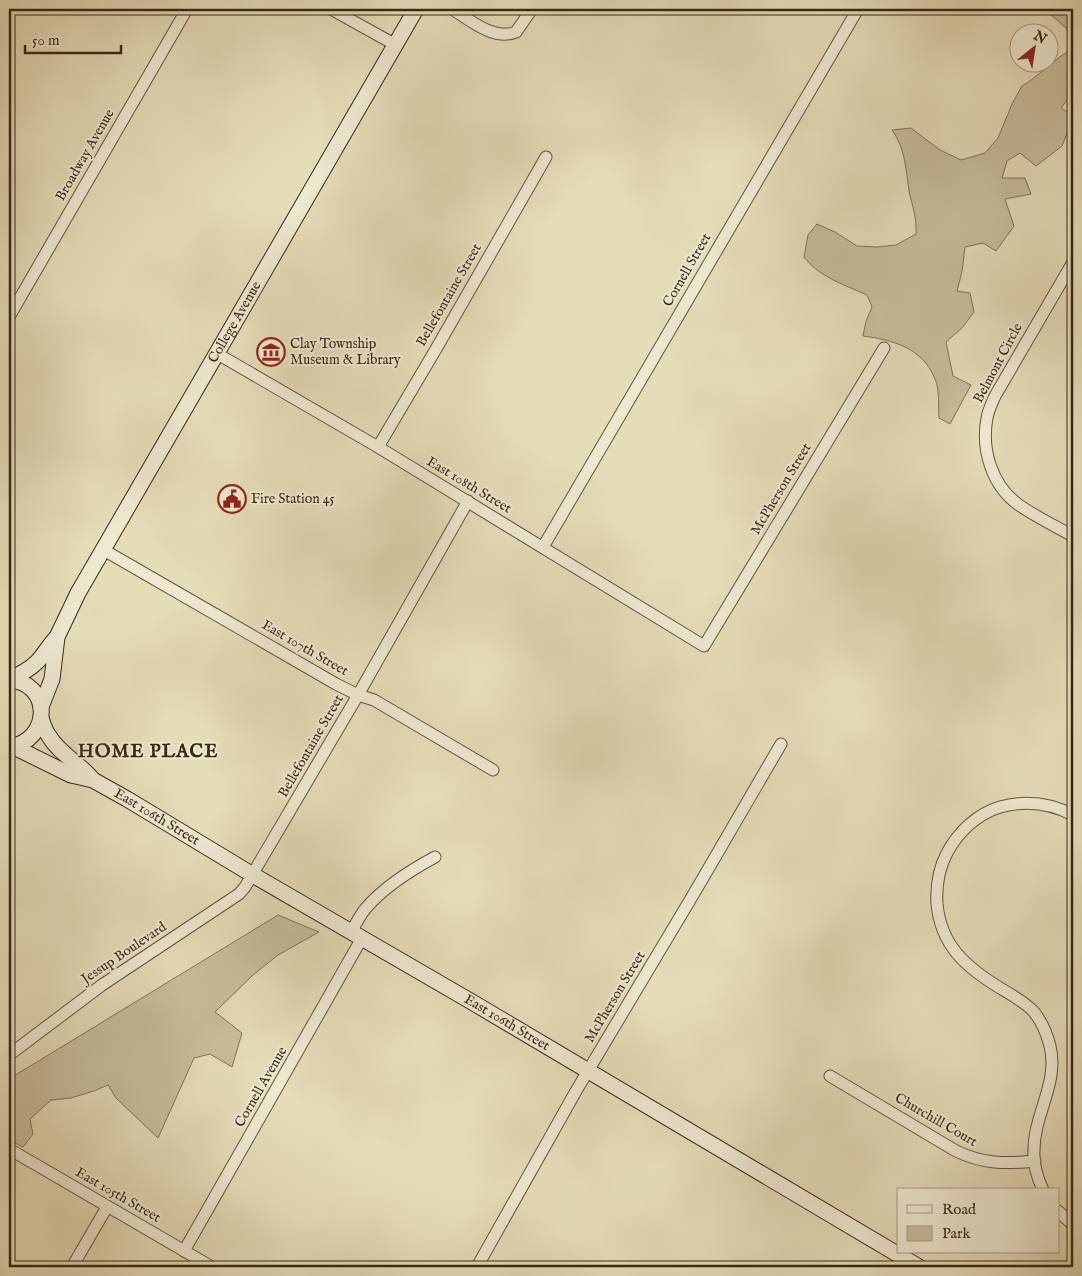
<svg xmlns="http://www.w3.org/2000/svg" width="1082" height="1276" font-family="'IM FELL English',serif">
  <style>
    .green { fill: #c8bd9c; stroke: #807259 }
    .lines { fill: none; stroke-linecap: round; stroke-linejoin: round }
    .street-casing { stroke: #63553e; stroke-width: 13 }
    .secondary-casing { stroke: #382816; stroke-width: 17 }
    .street { stroke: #eee8d1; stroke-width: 11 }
    .secondary { stroke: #eee8d1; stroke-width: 15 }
    .labels { text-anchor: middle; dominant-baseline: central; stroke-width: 4; stroke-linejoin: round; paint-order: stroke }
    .street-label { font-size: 14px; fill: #382816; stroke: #eee8d1 }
    .poi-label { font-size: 14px; fill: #382816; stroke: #eee8d1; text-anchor: start }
    .district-label { font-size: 19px; font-weight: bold; letter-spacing: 1px; fill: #382816; stroke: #eee8d1 }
  </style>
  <rect width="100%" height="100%" fill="#e5dcb8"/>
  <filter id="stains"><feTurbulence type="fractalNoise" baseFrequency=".004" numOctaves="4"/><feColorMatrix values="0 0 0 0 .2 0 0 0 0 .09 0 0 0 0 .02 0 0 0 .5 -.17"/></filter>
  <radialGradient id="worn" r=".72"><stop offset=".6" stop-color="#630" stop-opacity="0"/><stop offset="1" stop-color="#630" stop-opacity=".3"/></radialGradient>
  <g class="green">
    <path d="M 1044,9 L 1073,9 L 1073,36 L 1072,33 Z"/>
    <path d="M 1073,49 L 1073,95 L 1069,97 L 1061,108 L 1073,116 L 1073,118 L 1062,146 L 1036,166 L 1020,153 L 1007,161 L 1002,178 L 1025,178 L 1031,194 L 1005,199 L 1014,226 L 996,251 L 983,243 L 965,247 L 962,272 L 957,291 L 970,293 L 974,312 L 962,328 L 946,342 L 953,376 L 971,385 L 950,424 L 939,418 C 938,406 940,390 935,379 C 923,348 893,340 863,336 L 866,321 L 872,307 L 867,295 C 845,285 819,277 804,257 L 808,235 L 817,224 L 835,232 L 857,246 L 877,247 L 896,245 L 916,234 C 917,218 912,205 909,191 C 906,169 905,148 892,130 L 911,128 L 940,150 L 961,160 L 985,153 L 998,138 L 1012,104 L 1022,86 L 1030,81 L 1061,56 Z"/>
    <path d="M 278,915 L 319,932 L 278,955 L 253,975 L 215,1012 L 242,1033 L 232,1067 L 210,1054 L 194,1058 L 158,1138 L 116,1098 L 108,1085 L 94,1091 L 71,1098 L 51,1100 L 30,1119 L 33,1134 L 23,1147 L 9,1140 L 9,1079 Z"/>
  </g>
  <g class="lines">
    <defs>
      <g id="street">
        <path d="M 331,9 L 394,44"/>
        <path d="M 452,9 C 470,20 494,41 516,32 L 532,9"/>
        <path d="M 1073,262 L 995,396 C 992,403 988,411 987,418 C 981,450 992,486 1019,505 C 1036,517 1055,526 1073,536"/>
        <path d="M 9,317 L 187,9"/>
        <path d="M 216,353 L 378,447 L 704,646 L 884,348"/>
        <path d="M 378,447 L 436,349 L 546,157"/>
        <path d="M 543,547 L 858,9"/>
        <path d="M 102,549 L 336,684 L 358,695 L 374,700 L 493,770"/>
        <path d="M 351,932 C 356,924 360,915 366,908 C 384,887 411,870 435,857"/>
        <path d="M 9,1055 L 102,985 L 239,894 L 245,887 L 358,695 L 468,501"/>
        <path d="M 830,1076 L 956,1151 C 983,1164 1005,1164 1035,1161"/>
        <path d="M 9,1149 L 212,1267"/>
        <path d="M 1043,1190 C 1037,1177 1033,1163 1034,1150 C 1034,1114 1059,1083 1050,1046 C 1047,1034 1042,1022 1034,1012 C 1025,1002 1012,995 1000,988 C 966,967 941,946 937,904 C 936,887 939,868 947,853 C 958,832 977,814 1000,807 C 1026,800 1050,803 1073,815"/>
        <path d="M 1058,1211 L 1073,1225"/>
        <path d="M 184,1251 L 362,938"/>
        <path d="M 72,1267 L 107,1207"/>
        <path d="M 477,1267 L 576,1091 L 696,890 L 781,744"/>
      </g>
      <g id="secondary">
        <path d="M 9,679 C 19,675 29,670 37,662 C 44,655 49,645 57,637"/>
        <path d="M 9,680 C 52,682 52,741 9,747"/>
        <path id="s1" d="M 41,707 L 52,679 L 57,637 L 78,593 L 416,9"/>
        <path d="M 41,718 C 43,724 45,731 49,736 C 59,754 81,764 93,780"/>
        <path id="s2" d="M 12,746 L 71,775 L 93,780 L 127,799 L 253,875 L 472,1002 L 919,1267"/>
      </g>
    </defs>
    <use href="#street" class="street-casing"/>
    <use href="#secondary" class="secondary-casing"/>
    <use href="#street" class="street"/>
    <use href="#secondary" class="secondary"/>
  </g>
  <defs>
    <symbol id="museum-ring" viewBox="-11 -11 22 22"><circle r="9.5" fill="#eee8d1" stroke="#8f2418" stroke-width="1.5"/><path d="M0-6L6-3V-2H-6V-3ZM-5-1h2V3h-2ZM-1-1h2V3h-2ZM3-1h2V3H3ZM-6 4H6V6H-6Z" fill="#8f2418"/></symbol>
    <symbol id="civic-ring" viewBox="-11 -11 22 22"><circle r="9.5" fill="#eee8d1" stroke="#8f2418" stroke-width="1.5"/><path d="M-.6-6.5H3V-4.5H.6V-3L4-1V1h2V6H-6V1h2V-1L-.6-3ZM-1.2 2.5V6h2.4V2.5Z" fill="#8f2418"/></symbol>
  </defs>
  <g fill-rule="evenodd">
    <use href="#museum-ring" x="255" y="336" width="32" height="32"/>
    <use href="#civic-ring" x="216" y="483" width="32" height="32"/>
  </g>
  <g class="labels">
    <g class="street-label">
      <text transform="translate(85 155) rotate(-60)">Broadway Avenue</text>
      <text transform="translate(687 270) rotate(-60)">Cornell Street</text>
      <text transform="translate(449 295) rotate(-60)">Bellefontaine Street</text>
      <text stroke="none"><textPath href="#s1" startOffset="434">College Avenue</textPath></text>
      <text transform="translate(998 363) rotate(-62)">Belmont Circle</text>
      <text transform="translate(469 485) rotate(31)">East 108th Street</text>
      <text transform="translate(781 489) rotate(-59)">McPherson Street</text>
      <text transform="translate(305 648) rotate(30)">East 107th Street</text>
      <text transform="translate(311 746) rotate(-60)">Bellefontaine Street</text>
      <text stroke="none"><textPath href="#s2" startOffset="162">East 106th Street</textPath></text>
      <text transform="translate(124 953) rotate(-34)">Jessup Boulevard</text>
      <text transform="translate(615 997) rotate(-59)">McPherson Street</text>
      <text stroke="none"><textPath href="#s2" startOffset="568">East 106th Street</textPath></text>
      <text transform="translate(261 1087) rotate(-60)">Cornell Avenue</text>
      <text transform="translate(936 1120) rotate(30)">Churchill Court</text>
      <text transform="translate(118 1195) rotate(30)">East 105th Street</text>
    </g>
    <g class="poi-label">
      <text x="290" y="344">Clay Township<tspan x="290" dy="16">Museum &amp; Library</tspan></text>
      <text x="251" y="499">Fire Station 45</text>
    </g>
    <g class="district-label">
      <text x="148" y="752">HOME PLACE</text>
    </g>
  </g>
  <rect width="1082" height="1276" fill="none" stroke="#e5dcb8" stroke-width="30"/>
  <rect x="10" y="10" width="1062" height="1256" fill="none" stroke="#382816" stroke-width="2.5"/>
  <rect x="15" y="15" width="1052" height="1246" fill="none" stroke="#382816"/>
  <rect x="897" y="1188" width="162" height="65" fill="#eee8d1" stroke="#a59b86"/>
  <rect x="907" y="1205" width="25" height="8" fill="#eee8d1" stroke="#a59b86"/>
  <text x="942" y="1214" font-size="15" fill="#382816">Road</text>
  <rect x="907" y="1226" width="25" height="15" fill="#c8bd9c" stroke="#a59b86"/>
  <text x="942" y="1238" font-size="15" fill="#382816">Park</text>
  <g transform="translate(1034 48) rotate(30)"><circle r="24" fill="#eee8d1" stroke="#a59b86"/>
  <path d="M0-4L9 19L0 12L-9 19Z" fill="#8f2418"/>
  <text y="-8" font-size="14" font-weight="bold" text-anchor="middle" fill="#382816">N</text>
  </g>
  <path d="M25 45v8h96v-8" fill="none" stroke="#382816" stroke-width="2.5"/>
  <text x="32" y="45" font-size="15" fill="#382816" stroke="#eee8d1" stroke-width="4" paint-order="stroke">50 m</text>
  <rect width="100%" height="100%" filter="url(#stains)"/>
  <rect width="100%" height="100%" fill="url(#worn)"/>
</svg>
